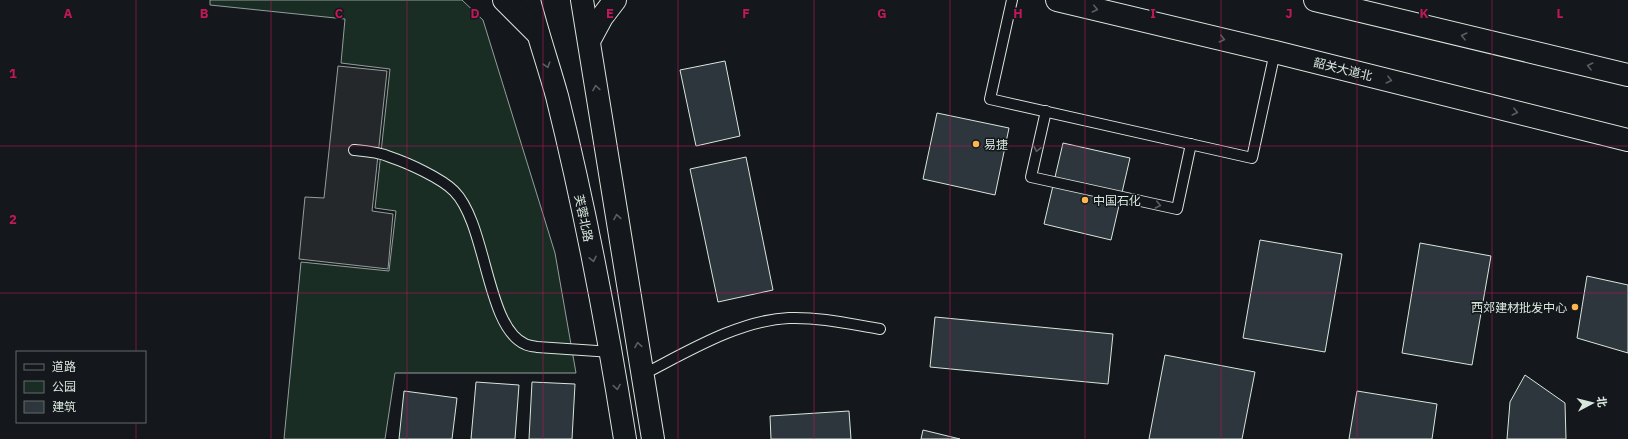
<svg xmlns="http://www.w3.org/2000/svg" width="1628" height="439" font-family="'IBM Plex Sans','Noto Sans SC',sans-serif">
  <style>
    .green { fill: #1a2d24; stroke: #939e99 }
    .parking { fill: #24282b; stroke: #939e99 }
    .building { fill: #2c363c; stroke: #d8e6dc }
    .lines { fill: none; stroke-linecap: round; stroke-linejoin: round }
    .service-casing { stroke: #d8e6dc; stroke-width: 12 }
    .secondary-casing { stroke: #d8e6dc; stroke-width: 24 }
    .trunk-casing { stroke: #d8e6dc; stroke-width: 24 }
    .service { stroke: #14181c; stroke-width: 10 }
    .secondary { stroke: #14181c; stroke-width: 22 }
    .trunk { stroke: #14181c; stroke-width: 22 }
    .oneway { stroke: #59605f }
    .grid { fill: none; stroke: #c2185b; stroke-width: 1; stroke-opacity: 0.55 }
    .poi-dot { fill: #ffb74d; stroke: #14181c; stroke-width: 1.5 }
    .labels { text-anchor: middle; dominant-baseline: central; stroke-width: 3; stroke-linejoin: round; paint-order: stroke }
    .street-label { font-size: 12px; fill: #d8e6dc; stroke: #14181c }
    .poi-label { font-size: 12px; fill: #d8e6dc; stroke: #14181c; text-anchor: start }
    .grid-label { font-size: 13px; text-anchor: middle; font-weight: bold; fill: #c2185b; stroke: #14181c; stroke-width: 3; stroke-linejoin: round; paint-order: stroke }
  </style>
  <rect width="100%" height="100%" fill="#14181c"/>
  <path class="green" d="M 210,0 L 462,0 L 483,20 L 555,253 L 576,373 L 395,373 L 385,439 L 284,439 L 301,262 L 389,271 L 396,211 L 375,208 L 390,69 L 341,63 L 345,19 L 210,5 Z"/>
  <path class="parking" d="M 338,66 L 387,71 L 372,211 L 393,214 L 388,269 L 299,259 L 305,197 L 324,198 Z"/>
  <g class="building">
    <path d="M 725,61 L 740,136 L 696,146 L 680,70 Z"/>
    <path d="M 937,113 L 1009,128 L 995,195 L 923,179 Z"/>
    <path d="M 1063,143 L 1130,158 L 1111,240 L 1044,224 Z"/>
    <path d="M 746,157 L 773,290 L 718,302 L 690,169 Z"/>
    <path d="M 1260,240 L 1342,254 L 1325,352 L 1243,338 Z"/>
    <path d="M 1420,243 L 1491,256 L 1472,365 L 1402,353 Z"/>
    <path d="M 1587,276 L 1628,285 L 1628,353 L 1577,338 Z"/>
    <path d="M 935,317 L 1113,334 L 1108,384 L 930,367 Z"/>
    <path d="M 1165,355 L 1255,372 L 1242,439 L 1149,439 Z"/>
    <path d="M 1525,375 L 1565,403 L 1566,439 L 1507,439 L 1510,402 Z"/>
    <path d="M 476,382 L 519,385 L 515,439 L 471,439 Z"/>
    <path d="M 532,382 L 575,384 L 572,439 L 529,439 Z"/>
    <path d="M 404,391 L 457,398 L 452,439 L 399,439 Z"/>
    <path d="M 1357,391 L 1437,404 L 1432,439 L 1349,439 Z"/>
    <path d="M 849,411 L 851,439 L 771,439 L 770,416 Z"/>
    <path d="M 923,430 L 960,439 L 921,439 Z"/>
  </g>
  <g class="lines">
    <defs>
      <g id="service">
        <path d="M 1012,0 L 990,99 L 1252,158 L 1275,52"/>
        <path d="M 1046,111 L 1031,177 L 1177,209 L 1191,144"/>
        <path d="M 354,150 C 366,151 379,152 390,157 C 408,163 441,178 454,191 C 487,224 486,327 525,344 C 528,346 533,346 537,347 L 612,352"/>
        <path d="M 642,375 C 687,352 739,320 789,318 C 820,317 850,324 880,329"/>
      </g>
      <g id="secondary">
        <path d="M 529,0 C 537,32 548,64 557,96 C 585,209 607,324 625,439"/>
        <path d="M 582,0 L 653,439"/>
      </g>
      <g id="trunk">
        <path d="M 504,0 L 538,34"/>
        <path d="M 1057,0 L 1275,52 L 1628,140"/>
        <path d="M 1315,0 L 1628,75"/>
        <path d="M 589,41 L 602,17 L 615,0"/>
      </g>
    </defs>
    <use href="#service" class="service-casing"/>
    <use href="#secondary" class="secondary-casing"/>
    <use href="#trunk" class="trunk-casing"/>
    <use href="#service" class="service"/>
    <use href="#secondary" class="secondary"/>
    <use href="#trunk" class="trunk"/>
  </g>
  <defs><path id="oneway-chevron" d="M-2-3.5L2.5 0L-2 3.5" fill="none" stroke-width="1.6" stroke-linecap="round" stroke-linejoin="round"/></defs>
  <g class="oneway">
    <use href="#oneway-chevron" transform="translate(1095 9) rotate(13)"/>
    <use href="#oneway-chevron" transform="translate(1464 36) rotate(-166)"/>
    <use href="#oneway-chevron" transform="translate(1222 39) rotate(13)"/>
    <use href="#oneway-chevron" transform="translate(547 65) rotate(73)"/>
    <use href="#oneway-chevron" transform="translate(1590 66) rotate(-166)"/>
    <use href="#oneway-chevron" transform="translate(1389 80) rotate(14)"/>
    <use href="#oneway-chevron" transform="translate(596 88) rotate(-99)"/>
    <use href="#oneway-chevron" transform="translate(1515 112) rotate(14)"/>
    <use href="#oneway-chevron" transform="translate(1037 149) rotate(102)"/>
    <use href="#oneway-chevron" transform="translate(1158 205) rotate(13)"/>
    <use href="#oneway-chevron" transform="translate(617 217) rotate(-99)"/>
    <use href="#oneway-chevron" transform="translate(593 259) rotate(78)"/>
    <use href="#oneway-chevron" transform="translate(638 345) rotate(-99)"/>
    <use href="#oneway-chevron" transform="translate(617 387) rotate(81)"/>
  </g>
  <path class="grid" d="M 136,0 L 136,352M 271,0 L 271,439M 407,0 L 407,439M 543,0 L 543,439M 678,0 L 678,439M 814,0 L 814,439M 950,0 L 950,439M 1085,0 L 1085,439M 1221,0 L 1221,439M 1357,0 L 1357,439M 1492,0 L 1492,439M 0,146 L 1628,146M 0,293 L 1628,293M 136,422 L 136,439"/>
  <g class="poi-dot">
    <circle cx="976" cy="144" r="4"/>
    <circle cx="1085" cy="200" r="4"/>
    <circle cx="1575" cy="307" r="4"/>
  </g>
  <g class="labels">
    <g class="street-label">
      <text transform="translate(1343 69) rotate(14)">韶关大道北</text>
      <text transform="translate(584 218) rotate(78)">芙蓉北路</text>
    </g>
    <g class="poi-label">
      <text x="984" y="144">易捷</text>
      <text x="1093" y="200">中国石化</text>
      <text x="1567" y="307" text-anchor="end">西郊建材批发中心</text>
    </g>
  </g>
  <g class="grid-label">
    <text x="68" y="18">A</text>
    <text x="204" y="18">B</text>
    <text x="339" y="18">C</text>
    <text x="475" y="18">D</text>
    <text x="610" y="18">E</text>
    <text x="746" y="18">F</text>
    <text x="882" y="18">G</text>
    <text x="1018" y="18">H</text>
    <text x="1153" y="18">I</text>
    <text x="1289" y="18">J</text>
    <text x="1424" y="18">K</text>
    <text x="1560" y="18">L</text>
    <text x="13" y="78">1</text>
    <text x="13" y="224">2</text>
  </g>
  <rect x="16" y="351" width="130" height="72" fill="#14181c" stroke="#626a69"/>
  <rect x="24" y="364" width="20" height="6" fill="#14181c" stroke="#626a69"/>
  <text x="52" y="371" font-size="12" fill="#d8e6dc">道路</text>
  <rect x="24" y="381" width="20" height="12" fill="#1a2d24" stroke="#626a69"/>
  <text x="52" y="391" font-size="12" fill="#d8e6dc">公园</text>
  <rect x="24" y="401" width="20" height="12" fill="#2c363c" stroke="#626a69"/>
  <text x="52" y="411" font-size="12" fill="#d8e6dc">建筑</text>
  <g transform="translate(1592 403) rotate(83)" stroke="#14181c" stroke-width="3" paint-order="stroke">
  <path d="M0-3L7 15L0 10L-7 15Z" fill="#d8e6dc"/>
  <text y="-6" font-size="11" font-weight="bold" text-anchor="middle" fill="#d8e6dc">北</text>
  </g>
</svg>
